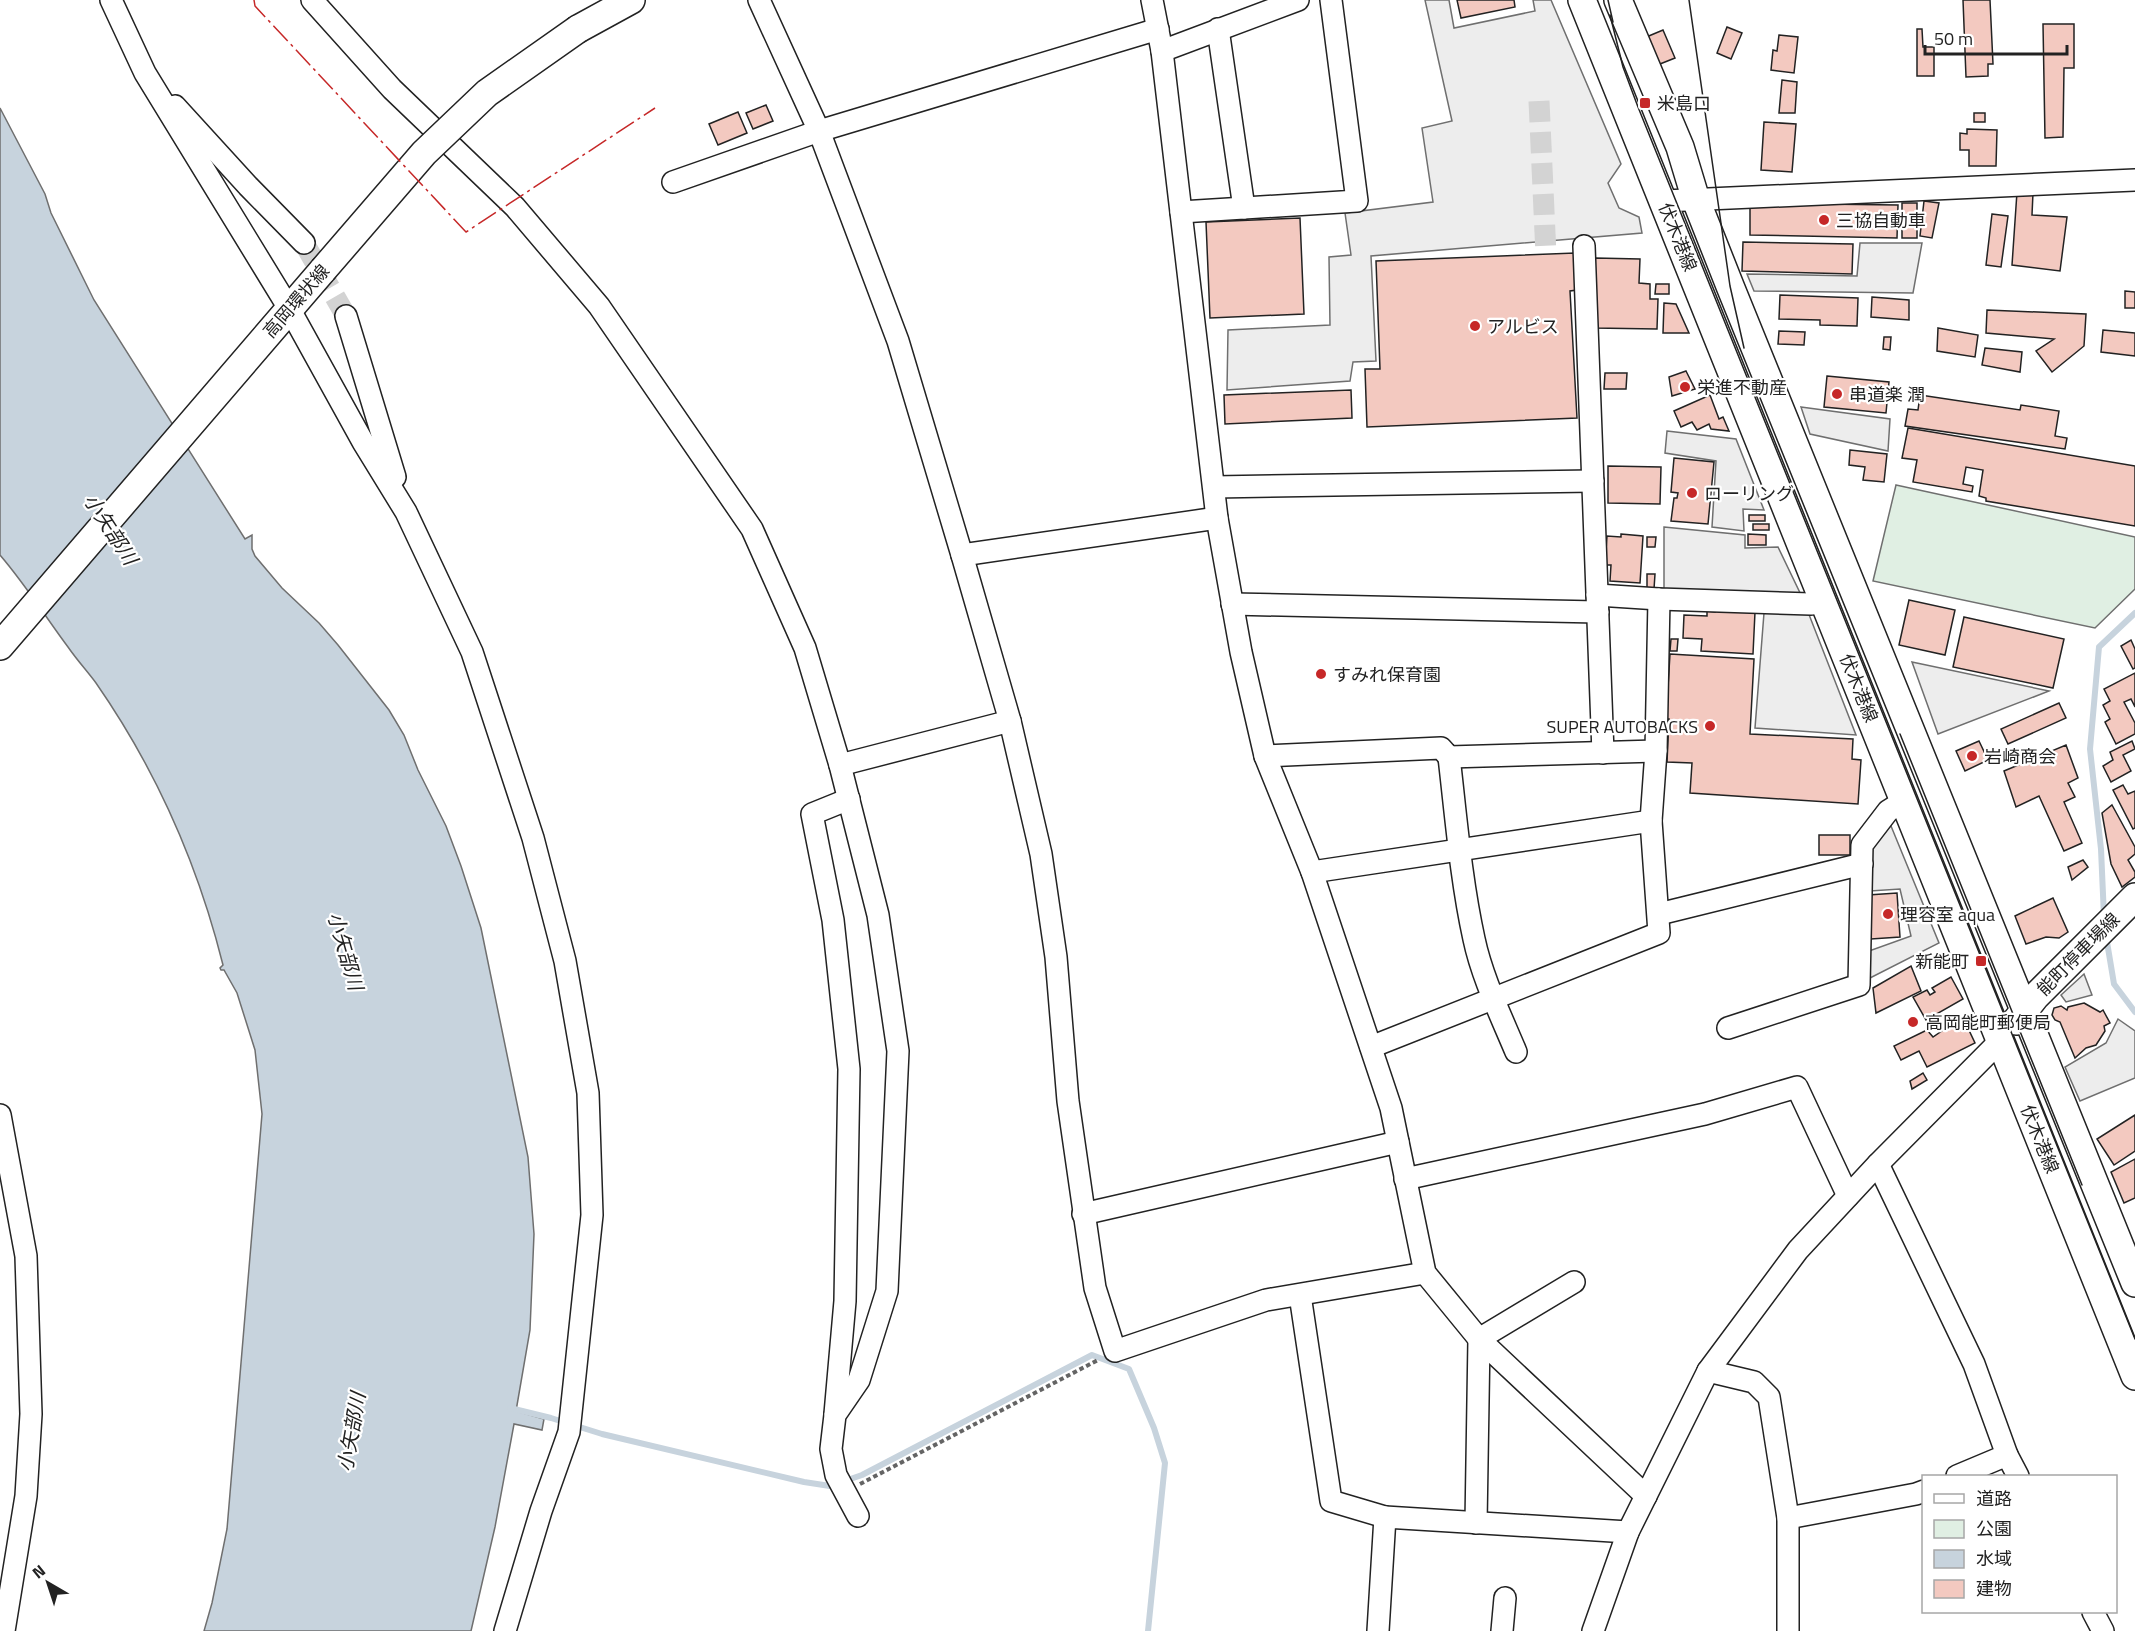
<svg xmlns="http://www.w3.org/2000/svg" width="2135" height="1631" font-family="'Titillium Web','Noto Sans JP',sans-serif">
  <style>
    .green { fill: #e0efe3; stroke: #6f6f6f; stroke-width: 1.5 }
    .parking { fill: #ededed; stroke: #6f6f6f; stroke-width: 1.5 }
    .water { fill: #c7d3dd; stroke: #6f6f6f; stroke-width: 1.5 }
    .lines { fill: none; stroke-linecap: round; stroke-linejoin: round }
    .stream { stroke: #c7d3dd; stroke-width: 6 }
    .building { fill: #f3c9c0; stroke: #222; stroke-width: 1.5 }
    .minor-tunnel { stroke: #d3d3d3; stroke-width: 21; stroke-dasharray: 21 10; stroke-linecap: butt }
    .minor-casing { stroke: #222; stroke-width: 24 }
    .major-casing { stroke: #222; stroke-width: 30 }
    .path { stroke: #646464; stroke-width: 4; stroke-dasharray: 4.5 3; stroke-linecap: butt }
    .minor { stroke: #fff; stroke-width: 21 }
    .major { stroke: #fff; stroke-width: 27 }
    .tram { stroke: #222; stroke-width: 1.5 }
    .major-bridge-casing { stroke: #222; stroke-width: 30; stroke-linecap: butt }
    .major-bridge { stroke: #fff; stroke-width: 27 }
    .power { stroke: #c62828; stroke-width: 1.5; stroke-dasharray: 21 4.5 3 4.5; stroke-linecap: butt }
    .poi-dot { fill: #c62828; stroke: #fff; stroke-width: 2 }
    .labels { text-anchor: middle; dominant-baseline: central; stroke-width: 4.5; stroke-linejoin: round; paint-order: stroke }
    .poi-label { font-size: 18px; fill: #222; stroke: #fff; text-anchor: start }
    .street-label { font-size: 18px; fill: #222; stroke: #fff }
    .water-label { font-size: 20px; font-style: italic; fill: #222; stroke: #fff }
  </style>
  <rect width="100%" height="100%" fill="#fff"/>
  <path class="green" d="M 1896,485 L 2135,537 L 2135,589 L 2095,628 L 1873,581 Z"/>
  <g class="parking">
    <path d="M 1425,0 L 1449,0 L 1454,28 L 1535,11 L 1533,0 L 1551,0 L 1621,164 L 1608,183 L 1619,208 L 1639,217 L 1642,233 L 1371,256 L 1376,361 L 1353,362 L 1350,381 L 1227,390 L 1228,330 L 1330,325 L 1329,257 L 1351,255 L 1345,213 L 1433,202 L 1422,128 L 1452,121 Z"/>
    <path d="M 1860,243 L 1922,243 L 1913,293 L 1754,291 L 1747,274 L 1857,276 Z"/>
    <path d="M 1801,407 L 1890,419 L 1888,451 L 1810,434 Z"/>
    <path d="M 1667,431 L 1736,439 L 1764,510 L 1743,509 L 1744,531 L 1712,527 L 1716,461 L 1665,453 Z"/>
    <path d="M 1664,527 L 1745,535 L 1745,548 L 1778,547 L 1802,597 L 1664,591 Z"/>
    <path d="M 1808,612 L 1856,735 L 1755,728 L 1764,613 Z"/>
    <path d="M 1912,662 L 2049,691 L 1938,734 Z"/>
    <path d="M 1891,826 L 1939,943 L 1870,978 L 1869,951 L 1911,936 L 1900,889 L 1870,891 L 1868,844 Z"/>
    <path d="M 2084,974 L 2092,995 L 2066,1002 L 2061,995 Z"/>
    <path d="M 2118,1019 L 2135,1031 L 2135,1078 L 2080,1101 L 2065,1067 L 2106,1043 Z"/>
  </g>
  <path class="water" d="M 0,108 L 45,194 L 51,213 L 94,300 L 245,539 L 252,535 L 252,549 L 255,556 L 282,588 L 319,623 L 338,645 L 389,710 L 404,735 L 418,770 L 446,826 L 461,866 L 481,928 L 528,1157 L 534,1234 L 530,1330 L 516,1411 L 544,1419 L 542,1430 L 514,1424 L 495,1527 L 471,1631 L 204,1631 L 212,1603 L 227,1529 L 262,1114 L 255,1050 L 237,993 L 224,970 L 221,970 L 220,968 L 223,965 C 198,865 155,768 96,683 C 87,671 77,660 68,647 C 45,616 25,584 0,555 Z"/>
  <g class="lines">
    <g class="stream">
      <path d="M 2104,917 L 2101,849 L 2090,749 L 2099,647 L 2135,613"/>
      <path d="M 2106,936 L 2114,984 L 2135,1012"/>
      <path d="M 510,1408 L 551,1418 L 602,1434 L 804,1482 L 830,1486 L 862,1475 L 1092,1355 L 1129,1369 L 1154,1428 L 1165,1463 L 1148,1631"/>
    </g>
  </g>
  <g class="building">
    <path d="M 1457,0 L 1514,0 L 1515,7 L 1461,18 Z"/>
    <path d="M 1963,0 L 1990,0 L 1993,64 L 1988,64 L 1988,76 L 1966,77 Z"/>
    <path d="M 2043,24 L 2074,24 L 2074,68 L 2064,68 L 2063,137 L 2045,138 Z"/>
    <path d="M 1727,27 L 1742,33 L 1731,59 L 1717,53 Z"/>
    <path d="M 1917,29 L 1922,29 L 1923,47 L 1934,47 L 1934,76 L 1917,76 Z"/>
    <path d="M 1663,30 L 1675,58 L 1655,66 L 1644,38 Z"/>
    <path d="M 1779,35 L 1798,37 L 1794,73 L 1771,70 L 1773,50 L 1777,51 Z"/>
    <path d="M 1782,80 L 1797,82 L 1795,113 L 1779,113 Z"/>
    <path d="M 766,105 L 773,121 L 753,129 L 746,113 Z"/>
    <path d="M 738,112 L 747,133 L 718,145 L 709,124 Z"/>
    <rect x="1974" y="113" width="11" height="9"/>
    <path d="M 1764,122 L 1796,124 L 1792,172 L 1761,170 Z"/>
    <path d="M 1967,129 L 1997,130 L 1996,166 L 1969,166 L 1969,150 L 1960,150 L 1960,133 L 1967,134 Z"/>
    <path d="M 2017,192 L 2033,193 L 2032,215 L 2067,217 L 2060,271 L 2012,265 Z"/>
    <path d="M 1924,201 L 1939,203 L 1932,238 L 1920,236 Z"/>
    <path d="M 1750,203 L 1898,205 L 1897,238 L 1750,235 Z"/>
    <rect x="1902" y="203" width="15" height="35"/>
    <path d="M 1992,214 L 2008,216 L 2001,267 L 1986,265 Z"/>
    <path d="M 1300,218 L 1304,314 L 1210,318 L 1206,222 Z"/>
    <path d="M 1743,242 L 1853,244 L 1852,274 L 1742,271 Z"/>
    <path d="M 1575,253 L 1577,290 L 1570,291 L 1577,418 L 1367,427 L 1365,369 L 1380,369 L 1376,261 Z"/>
    <path d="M 1595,258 L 1640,259 L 1639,283 L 1650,284 L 1650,299 L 1658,299 L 1657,329 L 1594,328 Z"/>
    <path d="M 1656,284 L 1669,284 L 1669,294 L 1655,294 Z"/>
    <path d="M 2125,291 L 2135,292 L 2135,308 L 2125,308 Z"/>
    <path d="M 1780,295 L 1858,298 L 1857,326 L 1820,325 L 1820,320 L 1779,319 Z"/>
    <path d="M 1872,297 L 1909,300 L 1909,320 L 1871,317 Z"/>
    <path d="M 1664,303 L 1676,304 L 1689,333 L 1663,333 Z"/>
    <path d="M 1987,310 L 2086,314 L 2084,346 L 2052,372 L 2036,351 L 2054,339 L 1986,333 Z"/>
    <path d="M 1938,328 L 1978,335 L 1975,357 L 1937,351 Z"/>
    <path d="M 2103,330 L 2135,333 L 2135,356 L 2101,352 Z"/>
    <path d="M 1779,331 L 1805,332 L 1804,345 L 1778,344 Z"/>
    <path d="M 1884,337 L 1891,337 L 1890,350 L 1883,349 Z"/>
    <path d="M 1985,348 L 2022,352 L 2020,372 L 1982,365 Z"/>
    <path d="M 1686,371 L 1695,389 L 1672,396 L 1669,377 Z"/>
    <path d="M 1605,373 L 1627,373 L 1626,389 L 1604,389 Z"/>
    <path d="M 1827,376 L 1889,382 L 1886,413 L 1824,407 Z"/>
    <path d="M 1351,390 L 1352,418 L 1225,424 L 1224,395 Z"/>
    <path d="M 1710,395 L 1719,419 L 1723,417 L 1729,431 L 1711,429 L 1709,424 L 1697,430 L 1692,422 L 1681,427 L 1674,411 Z"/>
    <path d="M 1920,395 L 2020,410 L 2021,405 L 2059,411 L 2055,436 L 2067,438 L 2065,449 L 1905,426 L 1908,409 L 1918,410 Z"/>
    <path d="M 1908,428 L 2135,466 L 2135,526 L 1986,501 L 1986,498 L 1979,496 L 1983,470 L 1966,467 L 1963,484 L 1973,486 L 1972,492 L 1913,482 L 1917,460 L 1902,458 Z"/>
    <path d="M 1850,450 L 1887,454 L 1884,482 L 1863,480 L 1865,467 L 1849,465 Z"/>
    <path d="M 1674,458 L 1714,462 L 1708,524 L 1671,521 L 1674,498 L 1677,498 L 1678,493 L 1671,492 Z"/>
    <path d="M 1608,466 L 1661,467 L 1660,504 L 1608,503 Z"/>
    <rect x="1749" y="515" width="16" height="6"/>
    <rect x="1753" y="524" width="16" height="6"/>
    <path d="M 1621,534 L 1643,536 L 1640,583 L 1610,581 L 1611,565 L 1605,565 L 1607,536 L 1621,537 Z"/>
    <path d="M 1748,534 L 1766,535 L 1766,545 L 1748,545 Z"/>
    <path d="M 1647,537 L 1656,537 L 1655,547 L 1647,547 Z"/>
    <path d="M 1647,574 L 1655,574 L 1654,589 L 1647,589 Z"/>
    <path d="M 1909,600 L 1955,610 L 1945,655 L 1899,645 Z"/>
    <path d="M 1715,609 L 1755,612 L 1753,654 L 1701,651 L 1702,639 L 1683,638 L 1684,615 L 1707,616 L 1707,611 L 1715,612 Z"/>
    <path d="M 1964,617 L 2064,639 L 2053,688 L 1953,667 Z"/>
    <path d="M 1671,639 L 1678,639 L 1677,651 L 1670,651 Z"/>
    <path d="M 2131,640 L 2135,649 L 2135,668 L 2133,669 L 2121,646 Z"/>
    <path d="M 1670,654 L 1754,659 L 1750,734 L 1853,739 L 1852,759 L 1861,760 L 1858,804 L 1690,793 L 1692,763 L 1667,762 L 1669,719 L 1666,719 Z"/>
    <path d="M 2135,673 L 2135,707 L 2131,699 L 2124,702 L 2135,723 L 2135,734 L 2116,744 L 2105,722 L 2110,719 L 2103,705 L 2110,701 L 2104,689 Z"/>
    <path d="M 2059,703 L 2066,718 L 2008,744 L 2001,729 Z"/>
    <path d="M 1979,741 L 1988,760 L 1965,771 L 1956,751 Z"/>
    <path d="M 2132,741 L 2135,749 L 2123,755 L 2131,771 L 2111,782 L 2103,766 L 2113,760 L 2110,752 Z"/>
    <path d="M 2066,745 L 2078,778 L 2068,783 L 2075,797 L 2064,802 L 2082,843 L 2064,851 L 2039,796 L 2016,807 L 2004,771 Z"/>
    <path d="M 2123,785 L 2128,794 L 2135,791 L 2135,828 L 2133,829 L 2113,790 Z"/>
    <path d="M 2112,805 L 2135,847 L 2135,854 L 2128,860 L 2135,872 L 2135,877 L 2122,887 L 2111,864 L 2102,813 Z"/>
    <rect x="1819" y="835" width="31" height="20"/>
    <path d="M 2083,860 L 2088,867 L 2072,880 L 2068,867 Z"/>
    <path d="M 1897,893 L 1900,937 L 1871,939 L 1868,895 Z"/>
    <path d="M 2053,898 L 2068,932 L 2059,938 L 2046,937 L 2026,944 L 2015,916 Z"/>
    <path d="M 1911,966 L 1921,991 L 1876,1013 L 1873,988 Z"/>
    <path d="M 1951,977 L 1963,999 L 1926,1020 L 1913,997 L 1927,990 L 1930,995 L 1935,992 L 1932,988 Z"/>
    <path d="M 2084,1003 L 2100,1012 L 2103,1010 L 2110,1023 L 2104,1026 L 2105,1031 L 2096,1045 L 2086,1048 L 2075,1058 L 2060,1022 L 2055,1020 L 2052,1015 L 2054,1008 L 2061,1006 L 2067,1010 L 2068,1007 Z"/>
    <path d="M 1954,1018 L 1960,1027 L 1966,1024 L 1975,1043 L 1927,1067 L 1919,1051 L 1901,1060 L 1894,1046 L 1927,1030 L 1933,1037 L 1943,1030 L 1939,1025 Z"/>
    <path d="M 1923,1073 L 1927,1080 L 1912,1089 L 1910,1081 Z"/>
    <path d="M 2135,1115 L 2135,1151 L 2114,1165 L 2097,1139 Z"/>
    <path d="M 2135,1159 L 2135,1198 L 2124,1203 L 2111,1172 Z"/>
  </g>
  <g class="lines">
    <g class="minor-tunnel">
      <path d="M 1539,101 L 1546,255"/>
      <path d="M 304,243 L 346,316"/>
    </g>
    <defs>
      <g id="minor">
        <path d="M 111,0 L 145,73 L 290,310 L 363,442 L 406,512 L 472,652 L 533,838 L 565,961 L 588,1093 L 592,1215 L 569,1432 L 541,1511 L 505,1631"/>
        <path d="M 312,0 L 392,89 L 515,207 L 599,306 L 752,529 L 805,648 L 840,765 L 878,915 L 898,1051 L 887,1291 L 859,1380 L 835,1415 L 831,1449 L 836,1475 L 858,1516"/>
        <path d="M 759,0 L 819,131 L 898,341 L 962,555 L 1010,721 L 1041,854 L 1056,957 L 1068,1101 L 1095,1288 L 1115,1351 L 1266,1300 L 1425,1273"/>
        <path d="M 1152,0 L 1162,51 L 1217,518 L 1241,652 L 1265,756 L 1312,872 L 1391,1108 L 1425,1273 L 1479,1339 L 1646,1496"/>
        <path d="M 1218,29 L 1244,208"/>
        <path d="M 1162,51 L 1298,0"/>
        <path d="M 175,106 L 248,186 L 304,243"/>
        <path d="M 673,182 L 819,131 L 1158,29"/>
        <path d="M 1664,201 L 2135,180"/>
        <path d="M 1181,212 L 1357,201 L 1331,0"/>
        <path d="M 1584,246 L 1603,753"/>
        <path d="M 346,316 L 395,477"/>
        <path d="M 1214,487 L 1593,481"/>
        <path d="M 962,555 L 1217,518"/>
        <path d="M 1597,595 L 1659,599 L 1811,604 L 1824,602"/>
        <path d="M 1232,604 L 1598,612"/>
        <path d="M 1265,756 L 1441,748 L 1449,757 L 1656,751"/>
        <path d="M 1449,757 C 1456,817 1461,880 1474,939 C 1482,977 1501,1016 1516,1052"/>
        <path d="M 840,765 L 1010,721"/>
        <path d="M 1312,872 L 1651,821"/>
        <path d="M 1659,914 L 1862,864"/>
        <path d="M 1728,1028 L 1859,985 L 1862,845 L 1888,811 L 1904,801"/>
        <path d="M 1371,1047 L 1659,933 L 1651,821 L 1656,751 L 1659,599"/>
        <path d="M 0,1115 L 26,1256 L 31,1414 L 26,1496 L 4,1631"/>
        <path d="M 1878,1164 L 1974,1364 L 2007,1455 L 2018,1476"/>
        <path d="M 1405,1179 L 1705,1114 L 1797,1087 L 1848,1196"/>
        <path d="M 1083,1214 L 1398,1142"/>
        <path d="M 1300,1295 L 1331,1501 L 1385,1517"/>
        <path d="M 1708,1371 L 1754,1382 L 1769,1397 L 1788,1518 L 1788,1631"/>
        <path d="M 835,1414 L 845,1301 L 849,1069 L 833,920 L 812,814 L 849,799"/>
        <path d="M 1957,1476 L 2007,1455"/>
        <path d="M 1788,1518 L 1916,1494 L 1924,1491"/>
        <path d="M 1476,1523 L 1479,1339 L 1574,1282"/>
        <path d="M 2093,1612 L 2103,1631"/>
        <path d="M 1378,1631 L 1385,1517 L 1628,1532"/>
        <path d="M 1502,1631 L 1505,1598"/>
        <path d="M 1593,1631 L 1628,1532 L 1708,1371 L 1798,1250 L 1878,1164 L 2000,1041"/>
      </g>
      <g id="major">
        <path d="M 1582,0 L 2135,1376"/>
        <path d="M 1618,0 L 1680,147 L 1696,200 L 1730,286 L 2135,1283"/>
        <path d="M 578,29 L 631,0"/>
        <path d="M 0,646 L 323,270"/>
        <path d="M 2016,1021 L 2035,997 L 2135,897"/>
      </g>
    </defs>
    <use href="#minor" class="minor-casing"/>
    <use href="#major" class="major-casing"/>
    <path class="path" d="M 860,1484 L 1098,1360"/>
    <use href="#minor" class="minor"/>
    <use href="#major" class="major"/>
    <g class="tram">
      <path d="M 1608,0 L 1613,22"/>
      <path d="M 1689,0 L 1730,286 L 1744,348"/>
      <path d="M 1610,15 L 1623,67 L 1638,107 L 2135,1339"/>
      <path d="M 1900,734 L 2082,1185"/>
    </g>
    <defs>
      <path id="major-bridge" d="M 323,270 L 424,153 L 487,93 L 578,29"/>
    </defs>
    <use href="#major-bridge" class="major-bridge-casing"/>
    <use href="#major-bridge" class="major-bridge"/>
    <path class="power" d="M 254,0 L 255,6 L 466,232 L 655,108"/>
  </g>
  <g class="poi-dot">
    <rect x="1639" y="97" width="12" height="12" rx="3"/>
    <circle cx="1824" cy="220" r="6"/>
    <circle cx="1475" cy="326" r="6"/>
    <circle cx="1685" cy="387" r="6"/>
    <circle cx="1837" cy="394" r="6"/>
    <circle cx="1692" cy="493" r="6"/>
    <circle cx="1321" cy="674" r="6"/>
    <circle cx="1710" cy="726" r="6"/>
    <circle cx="1972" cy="756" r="6"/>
    <circle cx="1888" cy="914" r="6"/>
    <rect x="1975" y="955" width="12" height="12" rx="3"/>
    <circle cx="1913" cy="1022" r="6"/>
  </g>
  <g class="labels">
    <g class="poi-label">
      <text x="1657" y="103">米島口</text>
      <text x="1836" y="220">三協自動車</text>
      <text x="1487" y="326">アルビス</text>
      <text x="1697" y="387">栄進不動産</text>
      <text x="1849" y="394">串道楽 潤</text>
      <text x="1704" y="493">ローリング</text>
      <text x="1333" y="674">すみれ保育園</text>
      <text x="1698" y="726" text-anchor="end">SUPER AUTOBACKS</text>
      <text x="1984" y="756">岩崎商会</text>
      <text x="1900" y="914">理容室 aqua</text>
      <text x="1969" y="961" text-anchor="end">新能町</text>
      <text x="1925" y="1022">高岡能町郵便局</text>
    </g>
    <g class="street-label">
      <text transform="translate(1678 237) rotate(68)">伏木港線</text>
      <text transform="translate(296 301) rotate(-49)">高岡環状線</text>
      <text transform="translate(1859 688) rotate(68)">伏木港線</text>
      <text transform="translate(2078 954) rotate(-45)">能町停車場線</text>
      <text transform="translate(2040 1139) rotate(68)">伏木港線</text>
    </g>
    <g class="water-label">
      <text transform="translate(111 529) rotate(57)">小矢部川</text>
      <text transform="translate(346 951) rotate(74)">小矢部川</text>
      <text transform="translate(351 1432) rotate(-80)">小矢部川</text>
    </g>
  </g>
  <rect x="1922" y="1475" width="195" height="138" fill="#ffffff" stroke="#a7a7a7" stroke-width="1.5"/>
  <rect x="1934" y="1494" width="30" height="9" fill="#ffffff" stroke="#a7a7a7" stroke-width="1.5"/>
  <text x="1976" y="1505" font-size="18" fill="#222222">道路</text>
  <rect x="1934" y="1520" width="30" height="18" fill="#e0efe3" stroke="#a7a7a7" stroke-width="1.5"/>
  <text x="1976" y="1535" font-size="18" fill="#222222">公園</text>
  <rect x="1934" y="1550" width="30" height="18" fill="#c7d3dd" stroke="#a7a7a7" stroke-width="1.5"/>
  <text x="1976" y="1565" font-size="18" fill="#222222">水域</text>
  <rect x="1934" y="1580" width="30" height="18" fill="#f3c9c0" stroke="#a7a7a7" stroke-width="1.5"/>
  <text x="1976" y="1595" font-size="18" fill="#222222">建物</text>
  <g transform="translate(48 1583) rotate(321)" stroke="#ffffff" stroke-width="4.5" paint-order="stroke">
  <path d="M0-4.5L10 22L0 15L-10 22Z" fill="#222222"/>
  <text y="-9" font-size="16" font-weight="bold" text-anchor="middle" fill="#222222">N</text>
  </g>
  <path d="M1925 45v9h142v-9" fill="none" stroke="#222222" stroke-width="3"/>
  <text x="1934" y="45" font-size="18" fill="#222222" stroke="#ffffff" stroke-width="4.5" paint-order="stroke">50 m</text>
</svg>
